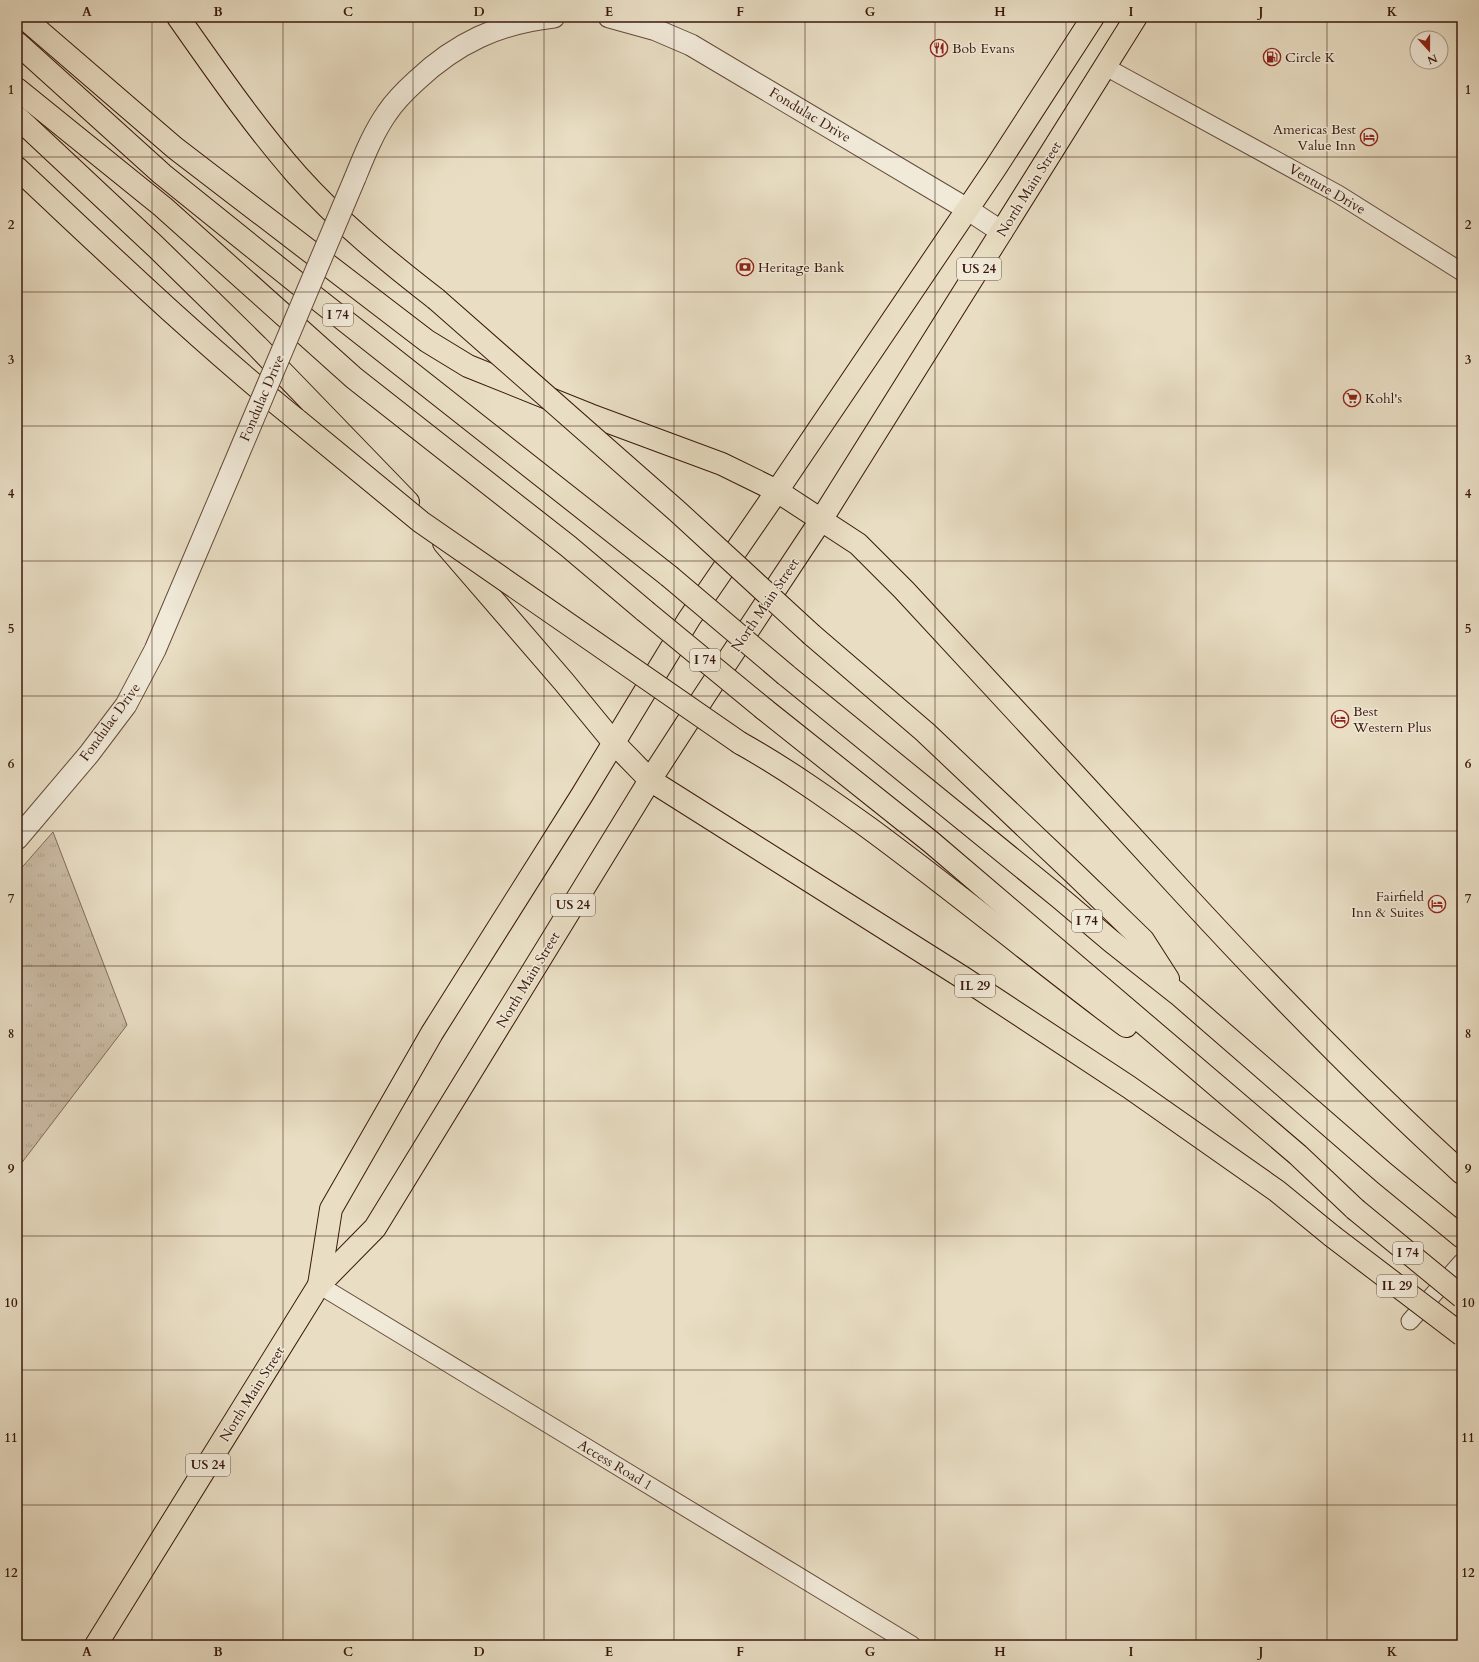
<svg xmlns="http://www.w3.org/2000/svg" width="1479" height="1662" font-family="Cardo,serif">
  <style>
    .park { fill: url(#park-tufts); stroke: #826a58 }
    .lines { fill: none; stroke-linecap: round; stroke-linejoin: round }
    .minor-casing { stroke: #654a3a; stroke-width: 19 }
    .tertiary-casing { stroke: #654a3a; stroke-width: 23 }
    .primary-casing { stroke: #39180c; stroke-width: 24 }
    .trunk-casing { stroke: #39180c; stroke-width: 24 }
    .motorway-casing { stroke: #39180c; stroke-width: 24 }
    .minor { stroke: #f1ead9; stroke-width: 17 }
    .tertiary { stroke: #f1ead9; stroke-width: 21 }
    .primary { stroke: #e9dec4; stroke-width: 22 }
    .trunk { stroke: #e9dec4; stroke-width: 22 }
    .motorway { stroke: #e9dec4; stroke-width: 22 }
    .tertiary-bridge-casing { stroke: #654a3a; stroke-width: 23; stroke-linecap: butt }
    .motorway-bridge-casing { stroke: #39180c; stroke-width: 24; stroke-linecap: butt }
    .tertiary-bridge { stroke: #f1ead9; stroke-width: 21 }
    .motorway-bridge { stroke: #e9dec4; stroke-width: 22 }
    .grid { fill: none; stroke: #39180c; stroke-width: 1; stroke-opacity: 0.55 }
    .labels { text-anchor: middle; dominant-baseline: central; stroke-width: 3; stroke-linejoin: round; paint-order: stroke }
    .shield { fill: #f1ead9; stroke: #70574a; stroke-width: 1 }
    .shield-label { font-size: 13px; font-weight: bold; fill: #39180c }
    .poi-label { font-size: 14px; fill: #39180c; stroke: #f1ead9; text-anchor: start }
    .street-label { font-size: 14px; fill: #39180c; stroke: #f1ead9 }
    .neatline { fill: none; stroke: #39180c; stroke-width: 1.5 }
    .grid-label { font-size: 13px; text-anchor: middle; font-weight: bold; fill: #39180c }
  </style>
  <defs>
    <pattern id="park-tufts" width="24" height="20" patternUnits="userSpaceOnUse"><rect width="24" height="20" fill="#cbbca5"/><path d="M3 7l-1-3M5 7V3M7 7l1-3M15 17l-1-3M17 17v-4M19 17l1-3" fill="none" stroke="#afa18d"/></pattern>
  </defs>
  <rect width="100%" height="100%" fill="#e9dec4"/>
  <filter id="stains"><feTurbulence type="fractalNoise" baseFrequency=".005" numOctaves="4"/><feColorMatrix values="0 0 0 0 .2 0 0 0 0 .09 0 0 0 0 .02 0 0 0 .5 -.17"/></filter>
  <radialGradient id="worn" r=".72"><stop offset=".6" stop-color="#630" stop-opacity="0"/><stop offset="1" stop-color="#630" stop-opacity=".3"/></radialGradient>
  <path class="park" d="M 53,832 L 127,1025 L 17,1169 L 17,873 Z"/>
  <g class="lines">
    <defs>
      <g id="minor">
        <path d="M 1104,66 L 1338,194 L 1462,272"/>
        <path d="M 319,1285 L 912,1645"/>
        <path d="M 1410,1321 L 1462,1262"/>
      </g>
      <g id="tertiary">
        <path d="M 609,17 L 656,30 L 691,45 L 967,209 L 1002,232"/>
        <path d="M 355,178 C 364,156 373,133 387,113 C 395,101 405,91 416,81 C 456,43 499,23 554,17"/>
        <path d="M 17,839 L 89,754 L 126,705 L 155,650 L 230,474"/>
      </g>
      <g id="primary">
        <path d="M 777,491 L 996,167 L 1093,17"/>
        <path d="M 821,520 L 1136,17"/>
      </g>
      <g id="trunk">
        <path d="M 319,1285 L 331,1209 L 432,1033 L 582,795 L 689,619 L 777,491"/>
        <path d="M 96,1645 L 319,1285 L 375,1228 L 650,780 L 705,695 L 821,520"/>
      </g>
      <g id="motorway">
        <path d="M 23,17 L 175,148 L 427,341 L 468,366 L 590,415 L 722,464 L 777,491 L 858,544 L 904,590 C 996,690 1088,788 1179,888 C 1270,987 1363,1083 1462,1173"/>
        <path d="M 178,17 C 216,71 254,126 297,175 C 338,221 387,261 436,299"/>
        <path d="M 17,43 L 162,174 L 316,298 L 669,576"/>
        <path d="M 17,89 L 163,207 L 354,378 L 568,546 L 645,611"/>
        <path d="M 17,117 L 156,247 L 257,346 L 408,502"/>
        <path d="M 17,168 C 109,254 199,341 297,420"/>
        <path d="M 444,543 L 564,682 L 614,743 L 650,780 L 962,977 L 1129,1087 L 1277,1191 L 1332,1236"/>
        <path d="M 812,635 L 925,732 L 1078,877 L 1143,940 L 1168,979"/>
        <path d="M 786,675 L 1060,898 L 1111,941 L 1178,994 L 1384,1173 L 1462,1237"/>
        <path d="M 764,709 L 931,842 L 1298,1155 L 1355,1209"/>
        <path d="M 740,743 C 785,768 827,798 869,828 C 956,892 1039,961 1126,1026"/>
      </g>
    </defs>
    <use href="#minor" class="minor-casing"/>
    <use href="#tertiary" class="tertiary-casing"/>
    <use href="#primary" class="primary-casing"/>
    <use href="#trunk" class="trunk-casing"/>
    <use href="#motorway" class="motorway-casing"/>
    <use href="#minor" class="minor"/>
    <use href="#tertiary" class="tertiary"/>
    <use href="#primary" class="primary"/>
    <use href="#trunk" class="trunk"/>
    <use href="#motorway" class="motorway"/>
    <defs>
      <path id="tertiary-bridge" d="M 230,474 L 355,178"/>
      <g id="motorway-bridge">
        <path d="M 436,299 L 677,511 L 812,635"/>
        <path d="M 297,420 L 421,522 L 740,743"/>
        <path d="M 669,576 L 786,675"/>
        <path d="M 645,611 L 764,709"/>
        <path d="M 1355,1209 L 1462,1297"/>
        <path d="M 1332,1236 L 1462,1335"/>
      </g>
    </defs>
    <use href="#tertiary-bridge" class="tertiary-bridge-casing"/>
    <use href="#motorway-bridge" class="motorway-bridge-casing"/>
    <use href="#tertiary-bridge" class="tertiary-bridge"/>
    <use href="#motorway-bridge" class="motorway-bridge"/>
  </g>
  <path class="grid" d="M 152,17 L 152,1645M 283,17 L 283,1645M 413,17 L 413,1645M 544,17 L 544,1645M 674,17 L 674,1645M 805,17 L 805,1645M 935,17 L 935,1645M 1066,17 L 1066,1645M 1196,17 L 1196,1645M 1327,17 L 1327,1645M 17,157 L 1462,157M 17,292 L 1462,292M 17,426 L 1462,426M 17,561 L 1462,561M 17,696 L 1462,696M 17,831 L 1462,831M 17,966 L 1462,966M 17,1101 L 1462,1101M 17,1236 L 1462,1236M 17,1370 L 1462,1370M 17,1505 L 1462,1505"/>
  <defs>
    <symbol id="restaurant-ring" viewBox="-11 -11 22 22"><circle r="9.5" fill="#f1ead9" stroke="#8f2418" stroke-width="1.5"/><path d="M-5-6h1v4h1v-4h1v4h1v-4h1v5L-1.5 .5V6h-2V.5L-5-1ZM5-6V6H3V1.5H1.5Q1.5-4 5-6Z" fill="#8f2418"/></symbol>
    <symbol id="fuel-ring" viewBox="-11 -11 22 22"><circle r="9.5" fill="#f1ead9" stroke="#8f2418" stroke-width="1.5"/><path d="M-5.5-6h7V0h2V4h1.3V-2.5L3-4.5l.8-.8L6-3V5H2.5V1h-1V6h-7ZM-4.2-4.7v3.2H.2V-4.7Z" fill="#8f2418"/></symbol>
    <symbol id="hotel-ring" viewBox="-11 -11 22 22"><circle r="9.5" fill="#f1ead9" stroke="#8f2418" stroke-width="1.5"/><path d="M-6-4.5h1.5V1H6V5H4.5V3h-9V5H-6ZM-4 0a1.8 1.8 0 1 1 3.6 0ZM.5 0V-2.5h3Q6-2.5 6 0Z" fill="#8f2418"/></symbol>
    <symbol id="bank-ring" viewBox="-11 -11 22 22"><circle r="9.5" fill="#f1ead9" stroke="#8f2418" stroke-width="1.5"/><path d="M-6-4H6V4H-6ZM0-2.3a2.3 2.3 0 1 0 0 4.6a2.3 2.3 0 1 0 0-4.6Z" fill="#8f2418"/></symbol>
    <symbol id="supermarket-ring" viewBox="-11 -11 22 22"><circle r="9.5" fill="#f1ead9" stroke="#8f2418" stroke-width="1.5"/><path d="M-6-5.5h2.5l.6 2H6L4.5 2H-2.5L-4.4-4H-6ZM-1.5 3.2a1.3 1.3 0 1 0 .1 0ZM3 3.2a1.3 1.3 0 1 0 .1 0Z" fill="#8f2418"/></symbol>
  </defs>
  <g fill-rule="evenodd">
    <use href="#restaurant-ring" x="929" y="38" width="20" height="20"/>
    <use href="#fuel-ring" x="1262" y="47" width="20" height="20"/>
    <use href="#hotel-ring" x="1359" y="127" width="20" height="20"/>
    <use href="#bank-ring" x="735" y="257" width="20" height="20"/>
    <use href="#supermarket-ring" x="1342" y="388" width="20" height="20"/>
    <use href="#hotel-ring" x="1330" y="709" width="20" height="20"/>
    <use href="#hotel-ring" x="1427" y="894" width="20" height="20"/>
  </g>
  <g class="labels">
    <g class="shield">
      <rect x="957" y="258" width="44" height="22" rx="3"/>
      <rect x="323" y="304" width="30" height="22" rx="3"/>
      <rect x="690" y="649" width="30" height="22" rx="3"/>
      <rect x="551" y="894" width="44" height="22" rx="3"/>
      <rect x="1072" y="910" width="30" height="22" rx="3"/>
      <rect x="955" y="975" width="40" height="22" rx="3"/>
      <rect x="1393" y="1242" width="30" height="22" rx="3"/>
      <rect x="1377" y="1275" width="40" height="22" rx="3"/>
      <rect x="186" y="1454" width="44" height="22" rx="3"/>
    </g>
    <g class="shield-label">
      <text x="979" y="269">US 24</text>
      <text x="338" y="315">I 74</text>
      <text x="705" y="660">I 74</text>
      <text x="573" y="905">US 24</text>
      <text x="1087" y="921">I 74</text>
      <text x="975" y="986">IL 29</text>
      <text x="1408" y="1253">I 74</text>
      <text x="1397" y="1286">IL 29</text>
      <text x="208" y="1465">US 24</text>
    </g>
    <g class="poi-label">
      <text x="952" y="48">Bob Evans</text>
      <text x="1285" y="57">Circle K</text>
      <text x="1356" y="129" text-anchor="end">Americas Best<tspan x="1356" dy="16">Value Inn</tspan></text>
      <text x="758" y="267">Heritage Bank</text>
      <text x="1365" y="398">Kohl's</text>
      <text x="1353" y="711">Best<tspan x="1353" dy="16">Western Plus</tspan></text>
      <text x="1424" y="896" text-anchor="end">Fairfield<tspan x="1424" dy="16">Inn &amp; Suites</tspan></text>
    </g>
    <g class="street-label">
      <text transform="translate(810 115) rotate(31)">Fondulac Drive</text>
      <text transform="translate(1029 189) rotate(-58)">North Main Street</text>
      <text transform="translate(1327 189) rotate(30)">Venture Drive</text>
      <text transform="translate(262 398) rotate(-67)">Fondulac Drive</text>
      <text transform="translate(765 605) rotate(-56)">North Main Street</text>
      <text transform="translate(110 722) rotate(-54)">Fondulac Drive</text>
      <text transform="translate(528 980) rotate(-59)">North Main Street</text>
      <text transform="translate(252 1394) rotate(-58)">North Main Street</text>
      <text transform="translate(615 1465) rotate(31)">Access Road 1</text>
    </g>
  </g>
  <rect width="1479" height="1662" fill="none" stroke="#e9dec4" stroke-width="44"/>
  <g transform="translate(1429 50) rotate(159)"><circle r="19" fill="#f1ead9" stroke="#a79687"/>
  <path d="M0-3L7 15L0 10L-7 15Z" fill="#8f2418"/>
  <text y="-6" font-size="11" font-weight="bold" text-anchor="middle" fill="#39180c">N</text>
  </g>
  <rect x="22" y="22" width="1435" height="1618" class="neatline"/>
  <g class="grid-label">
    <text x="87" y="16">A</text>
    <text x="218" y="16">B</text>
    <text x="348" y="16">C</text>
    <text x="479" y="16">D</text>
    <text x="609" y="16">E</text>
    <text x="740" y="16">F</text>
    <text x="870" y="16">G</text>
    <text x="1000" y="16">H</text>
    <text x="1131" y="16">I</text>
    <text x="1261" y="16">J</text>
    <text x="1392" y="16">K</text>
    <text x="11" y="94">1</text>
    <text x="1468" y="94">1</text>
    <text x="11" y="229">2</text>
    <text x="1468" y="229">2</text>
    <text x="11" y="364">3</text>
    <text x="1468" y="364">3</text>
    <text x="11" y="498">4</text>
    <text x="1468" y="498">4</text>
    <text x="11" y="633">5</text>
    <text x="1468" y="633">5</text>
    <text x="11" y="768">6</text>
    <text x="1468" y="768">6</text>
    <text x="11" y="903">7</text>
    <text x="1468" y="903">7</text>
    <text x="11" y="1038">8</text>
    <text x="1468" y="1038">8</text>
    <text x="11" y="1173">9</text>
    <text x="1468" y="1173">9</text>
    <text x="11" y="1307">10</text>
    <text x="1468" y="1307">10</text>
    <text x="11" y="1442">11</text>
    <text x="1468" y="1442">11</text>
    <text x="11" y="1577">12</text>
    <text x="1468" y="1577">12</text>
    <text x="87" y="1656">A</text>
    <text x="218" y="1656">B</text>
    <text x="348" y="1656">C</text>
    <text x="479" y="1656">D</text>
    <text x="609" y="1656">E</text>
    <text x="740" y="1656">F</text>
    <text x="870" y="1656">G</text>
    <text x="1000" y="1656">H</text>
    <text x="1131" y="1656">I</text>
    <text x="1261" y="1656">J</text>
    <text x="1392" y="1656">K</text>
  </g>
  <rect width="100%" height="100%" filter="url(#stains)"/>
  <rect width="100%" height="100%" fill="url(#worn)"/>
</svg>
